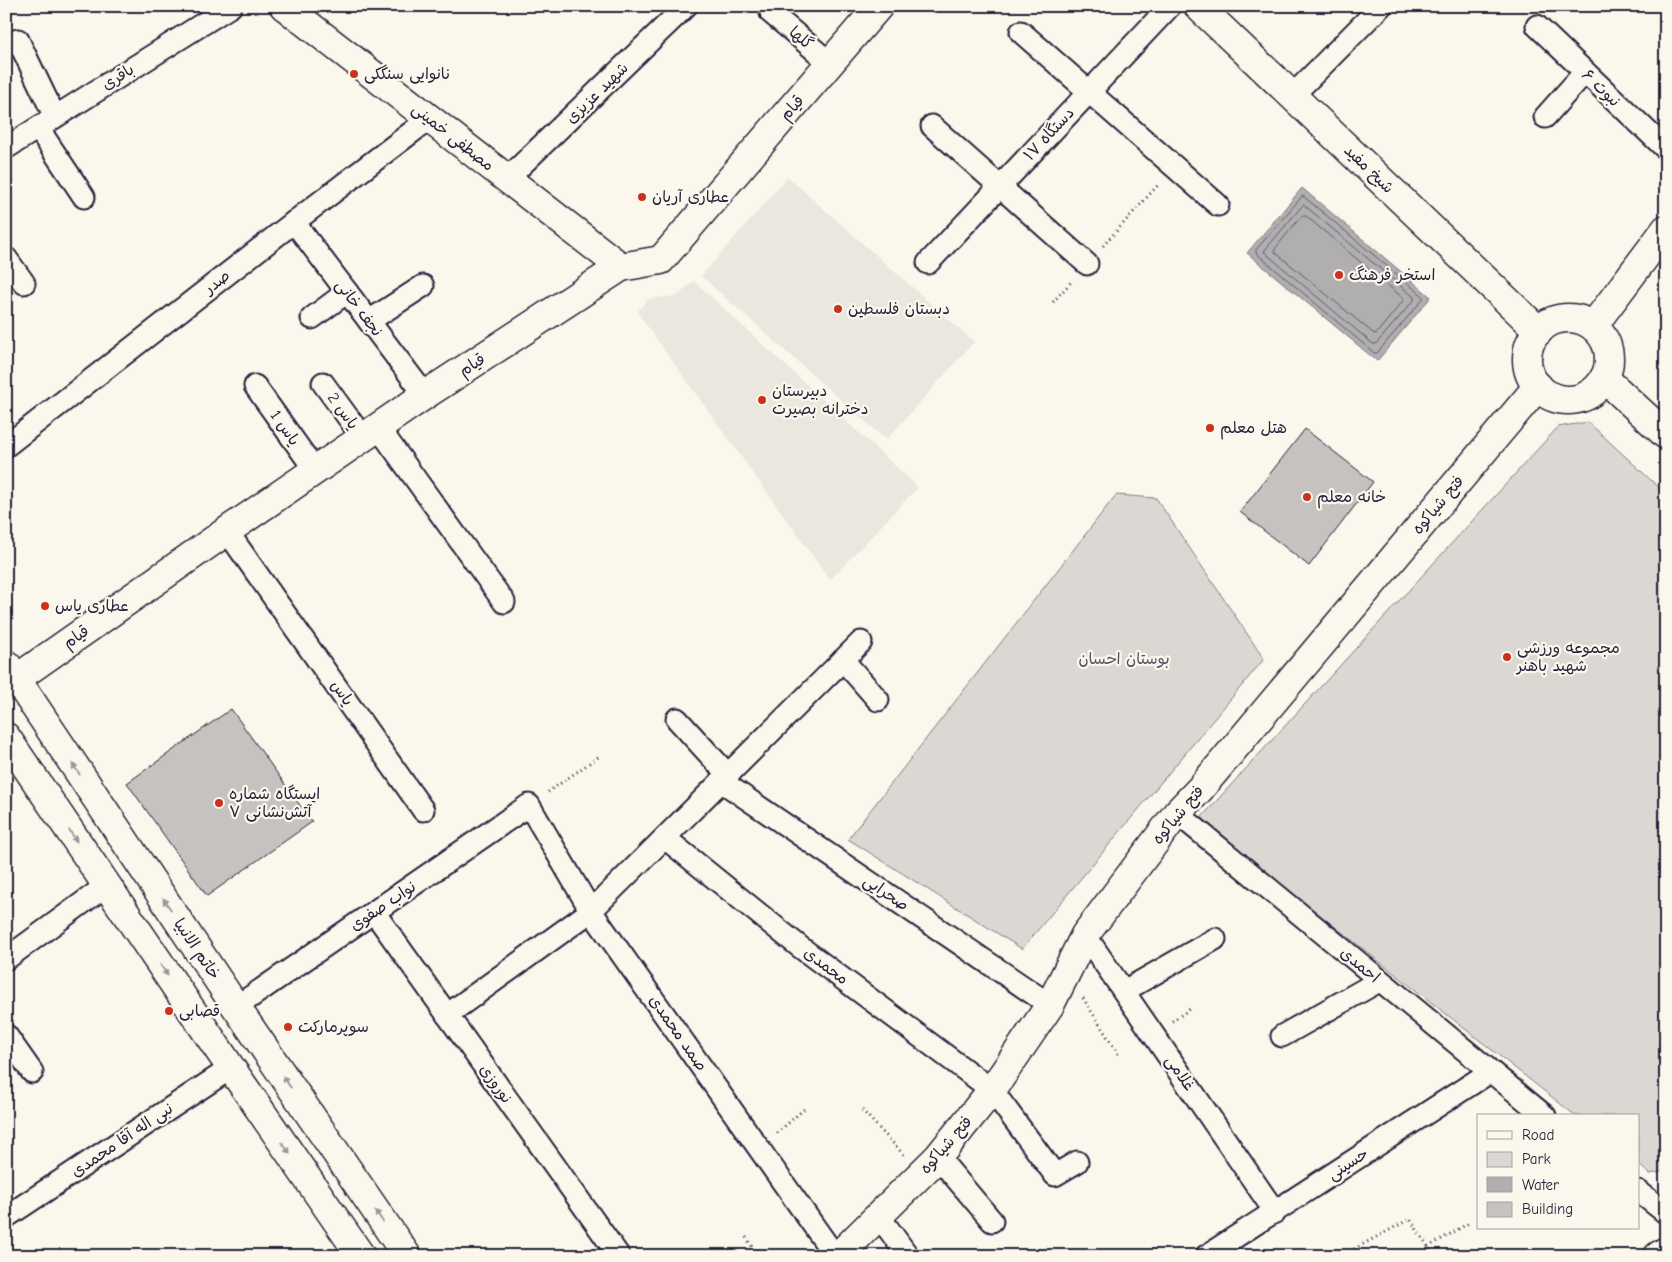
<svg xmlns="http://www.w3.org/2000/svg" width="1672" height="1262" font-family="'Comic Neue','Playpen Sans Arabic',sans-serif">
  <style>
    .built { fill: #ebe7df }
    .green { fill: #dbd8d3; stroke: #7e7d87 }
    .water { fill: #b1aeb0; stroke: #787681 }
    .lines { fill: none; stroke-linecap: round; stroke-linejoin: round }
    .shore { stroke: #5b5a6a; stroke-width: 1 }
    .building { fill: #c6c2c0; stroke: #22223b }
    .street-casing { stroke: #22223b; stroke-width: 25 }
    .secondary-casing { stroke: #22223b; stroke-width: 31 }
    .path { stroke: #22223b; stroke-width: 3; stroke-dasharray: 1 4; stroke-linecap: butt }
    .street { stroke: #fbf7ec; stroke-width: 21 }
    .secondary { stroke: #fbf7ec; stroke-width: 28 }
    .oneway { fill: #99979c }
    .poi-dot { fill: #c8321e; stroke: #fbf7ec; stroke-width: 2 }
    .labels { text-anchor: middle; dominant-baseline: central; stroke-width: 4.5; stroke-linejoin: round; paint-order: stroke }
    .street-label { font-size: 16px; fill: #22223b; stroke: #fbf7ec }
    .poi-label { font-size: 16px; fill: #22223b; stroke: #fbf7ec; text-anchor: start }
    .park-label { font-size: 16px; fill: #505061; stroke: #fbf7ec }
  </style>
  <rect width="100%" height="100%" fill="#fbf7ec"/>
  <filter id="ink" filterUnits="userSpaceOnUse"><feTurbulence type="fractalNoise" baseFrequency=".02" numOctaves="2"/><feDisplacementMap in="SourceGraphic" scale="10" xChannelSelector="R" yChannelSelector="G"/><feConvolveMatrix kernelMatrix="1 2 1 2 8 2 1 2 1" color-interpolation-filters="sRGB"/></filter>
  <g filter="url(#ink)">
    <g class="built">
      <path d="M 788,177 L 974,342 L 886,440 L 701,276 Z"/>
      <path d="M 694,281 L 918,487 L 830,580 L 637,312 L 648,299 L 677,296 Z"/>
    </g>
    <g class="green">
      <path d="M 1588,422 L 1666,494 L 1666,1171 L 1650,1174 L 1638,1164 L 1638,1116 L 1576,1116 L 1199,820 L 1558,427 Z"/>
      <path d="M 1116,495 L 1156,498 L 1264,659 L 1022,949 L 848,839 Z"/>
    </g>
    <path class="water" d="M 1302,188 L 1431,297 L 1377,361 L 1247,253 Z"/>
    <g class="lines">
      <g class="shore">
        <path d="M 1303,196 L 1423,296 L 1423,299 L 1377,353 L 1374,353 L 1256,253 L 1256,250 Z"/>
        <path d="M 1304,205 L 1414,297 L 1414,300 L 1376,344 L 1373,344 L 1264,252 L 1265,250 L 1302,206 Z"/>
        <path d="M 1302,216 L 1306,216 L 1403,298 L 1403,301 L 1376,334 L 1373,333 L 1275,252 L 1275,249 Z"/>
      </g>
    </g>
    <g class="building">
      <path d="M 1305,429 L 1373,482 L 1309,566 L 1240,512 Z"/>
      <path d="M 231,709 L 312,822 L 207,896 L 127,783 Z"/>
    </g>
    <g class="lines">
      <defs>
        <g id="street">
          <path d="M 771,13 L 830,63"/>
          <path d="M 1537,26 L 1666,149"/>
          <path d="M 1021,32 L 1218,205"/>
          <path d="M 18,40 L 55,117"/>
          <path d="M 1292,96 L 1381,6"/>
          <path d="M 1545,117 L 1585,72"/>
          <path d="M 932,126 L 1087,264"/>
          <path d="M 38,128 L 84,197"/>
          <path d="M 6,148 L 231,6"/>
          <path d="M 507,179 L 686,6"/>
          <path d="M 294,222 L 425,395"/>
          <path d="M 6,258 L 24,283"/>
          <path d="M 928,263 L 1170,6"/>
          <path d="M 312,318 L 347,292"/>
          <path d="M 369,321 L 423,286"/>
          <path d="M 323,383 L 363,438"/>
          <path d="M 255,386 L 315,470"/>
          <path d="M 378,427 L 504,602"/>
          <path d="M 6,446 L 294,222 L 429,119"/>
          <path d="M 227,531 L 423,810"/>
          <path d="M 843,660 L 878,700"/>
          <path d="M 677,719 L 728,775"/>
          <path d="M 721,781 L 1050,1005"/>
          <path d="M 1177,813 L 1545,1116"/>
          <path d="M 665,838 L 800,947 L 992,1090 L 1055,1175 L 1077,1162"/>
          <path d="M 374,912 L 619,1256"/>
          <path d="M 1085,935 L 1275,1212"/>
          <path d="M 6,959 L 107,885"/>
          <path d="M 1124,991 L 1215,939"/>
          <path d="M 236,1007 L 529,805 L 591,911 L 835,1256"/>
          <path d="M 447,1015 L 591,911 L 861,642"/>
          <path d="M 6,1035 L 32,1072"/>
          <path d="M 1282,1036 L 1379,981"/>
          <path d="M 938,1157 L 992,1221"/>
          <path d="M 1638,1191 L 1666,1213"/>
          <path d="M 879,1216 L 908,1256"/>
          <path d="M 6,1217 L 231,1068"/>
          <path d="M 1206,1256 L 1490,1072"/>
        </g>
        <g id="secondary">
          <path d="M 284,6 L 621,267"/>
          <path d="M 1198,6 L 1539,331"/>
          <circle cx="1568" cy="359" r="41"/>
          <path d="M 1593,326 L 1666,229"/>
          <path d="M 1604,378 L 1666,435"/>
          <path d="M 7,665 L 236,1007 L 407,1256"/>
          <path d="M 6,686 L 227,531 L 425,395 L 621,267 L 661,260 L 879,6"/>
          <path d="M 6,737 L 231,1068 L 361,1256"/>
          <path d="M 838,1256 L 938,1157 L 992,1090 L 1050,1005 L 1085,935 L 1177,813 L 1200,789 L 1538,386"/>
          <path d="M 1658,1256 L 1666,1251"/>
        </g>
      </defs>
      <use href="#street" class="street-casing"/>
      <use href="#secondary" class="secondary-casing"/>
      <g class="path">
        <path d="M 1103,246 L 1159,184"/>
        <path d="M 1053,302 L 1072,281"/>
        <path d="M 548,792 L 601,755"/>
        <path d="M 1083,998 L 1118,1054"/>
        <path d="M 1172,1021 L 1190,1009"/>
        <path d="M 862,1110 L 904,1155"/>
        <path d="M 777,1133 L 804,1109"/>
        <path d="M 746,1237 L 758,1256"/>
        <path d="M 1428,1247 L 1469,1223"/>
        <path d="M 1354,1249 L 1410,1219 L 1434,1256"/>
      </g>
      <use href="#street" class="street"/>
      <use href="#secondary" class="secondary"/>
    </g>
    <defs><path id="oneway-solid" d="M-6-.8H1V-3.2L6.5 0L1 3.2V.8H-6Z" transform="scale(1.25)"/></defs>
    <g class="oneway">
      <use href="#oneway-solid" transform="translate(76 769) rotate(-124)"/>
      <use href="#oneway-solid" transform="translate(73 836) rotate(56)"/>
      <use href="#oneway-solid" transform="translate(167 904) rotate(-124)"/>
      <use href="#oneway-solid" transform="translate(164 970) rotate(56)"/>
      <use href="#oneway-solid" transform="translate(287 1082) rotate(-124)"/>
      <use href="#oneway-solid" transform="translate(286 1148) rotate(55)"/>
      <use href="#oneway-solid" transform="translate(379 1216) rotate(-124)"/>
    </g>
  </g>
  <g class="poi-dot">
    <circle cx="354" cy="74" r="5"/>
    <circle cx="642" cy="197" r="5"/>
    <circle cx="1339" cy="275" r="5"/>
    <circle cx="838" cy="309" r="5"/>
    <circle cx="762" cy="400" r="5"/>
    <circle cx="1210" cy="428" r="5"/>
    <circle cx="1307" cy="497" r="5"/>
    <circle cx="45" cy="606" r="5"/>
    <circle cx="1507" cy="657" r="5"/>
    <circle cx="219" cy="803" r="5"/>
    <circle cx="169" cy="1011" r="5"/>
    <circle cx="288" cy="1027" r="5"/>
  </g>
  <g class="labels">
    <g class="street-label">
      <text transform="translate(801 38) rotate(41)">گلها</text>
      <text transform="translate(118 77) rotate(-32)">باقری</text>
      <text transform="translate(1601 88) rotate(44)">نبوت ۶</text>
      <text transform="translate(597 93) rotate(-44)">شهید عزیزی</text>
      <text transform="translate(792 108) rotate(-49)">قیام</text>
      <text transform="translate(1049 134) rotate(-47)">۱۷ دستگاه</text>
      <text transform="translate(453 137) rotate(38)">مصطفی خمینی</text>
      <text transform="translate(1369 169) rotate(44)">شیخ مفید</text>
      <text transform="translate(217 282) rotate(-38)">صدر</text>
      <text transform="translate(359 308) rotate(53)">نجف خانی</text>
      <text transform="translate(472 365) rotate(-33)">قیام</text>
      <text transform="translate(343 411) rotate(54)">یاس 2</text>
      <text transform="translate(285 428) rotate(55)">یاس 1</text>
      <text transform="translate(1438 505) rotate(-50)">فتح شیاکوه</text>
      <text transform="translate(76 637) rotate(-35)">قیام</text>
      <text transform="translate(342 693) rotate(55)">یاس</text>
      <text transform="translate(1178 815) rotate(-50)">فتح شیاکوه</text>
      <text transform="translate(886 893) rotate(34)">صحرایی</text>
      <text transform="translate(383 906) rotate(-34)">نواب صفوی</text>
      <text transform="translate(197 949) rotate(56)">خاتم الانبیا</text>
      <text transform="translate(1360 965) rotate(40)">احمدی</text>
      <text transform="translate(826 966) rotate(37)">محمدی</text>
      <text transform="translate(678 1033) rotate(55)">صمد محمدی</text>
      <text transform="translate(1180 1073) rotate(56)">غلامی</text>
      <text transform="translate(496 1084) rotate(54)">نوروزی</text>
      <text transform="translate(122 1140) rotate(-34)">نبی اله آقا محمدی</text>
      <text transform="translate(946 1145) rotate(-49)">فتح شیاکوه</text>
      <text transform="translate(1348 1164) rotate(-33)">حسینی</text>
    </g>
    <g class="poi-label">
      <text x="364" y="74">نانوایی سنگکی</text>
      <text x="652" y="197">عطاری آریان</text>
      <text x="1349" y="275">استخر فرهنگ</text>
      <text x="848" y="309">دبستان فلسطین</text>
      <text x="772" y="391">دبیرستان<tspan x="772" dy="18">دخترانه بصیرت</tspan></text>
      <text x="1220" y="428">هتل معلم</text>
      <text x="1317" y="497">خانه معلم</text>
      <text x="55" y="606">عطاری یاس</text>
      <text x="1517" y="648">مجموعه ورزشی<tspan x="1517" dy="18">شهید باهنر</tspan></text>
      <text x="229" y="794">ایستگاه شماره<tspan x="229" dy="18">۷ آتش‌نشانی</tspan></text>
      <text x="179" y="1011">قصابی</text>
      <text x="298" y="1027">سوپرمارکت</text>
    </g>
    <g class="park-label">
      <text x="1124" y="659">بوستان احسان</text>
    </g>
  </g>
  <rect width="1672" height="1262" fill="none" stroke="#fbf7ec" stroke-width="25"/>
  <rect x="12" y="12" width="1647" height="1237" fill="none" stroke="#22223b" stroke-width="2" filter="url(#ink)"/>
  <rect x="1477" y="1114" width="162" height="115" fill="#fbf7ec" stroke="#a4a2a5"/>
  <rect x="1487" y="1131" width="25" height="8" fill="#fbf7ec" stroke="#a4a2a5"/>
  <text x="1522" y="1140" font-size="15" fill="#22223b">Road</text>
  <rect x="1487" y="1152" width="25" height="15" fill="#dbd8d3" stroke="#a4a2a5"/>
  <text x="1522" y="1164" font-size="15" fill="#22223b">Park</text>
  <rect x="1487" y="1177" width="25" height="15" fill="#b1aeb0" stroke="#a4a2a5"/>
  <text x="1522" y="1190" font-size="15" fill="#22223b">Water</text>
  <rect x="1487" y="1202" width="25" height="15" fill="#c6c2c0" stroke="#a4a2a5"/>
  <text x="1522" y="1214" font-size="15" fill="#22223b">Building</text>
</svg>
